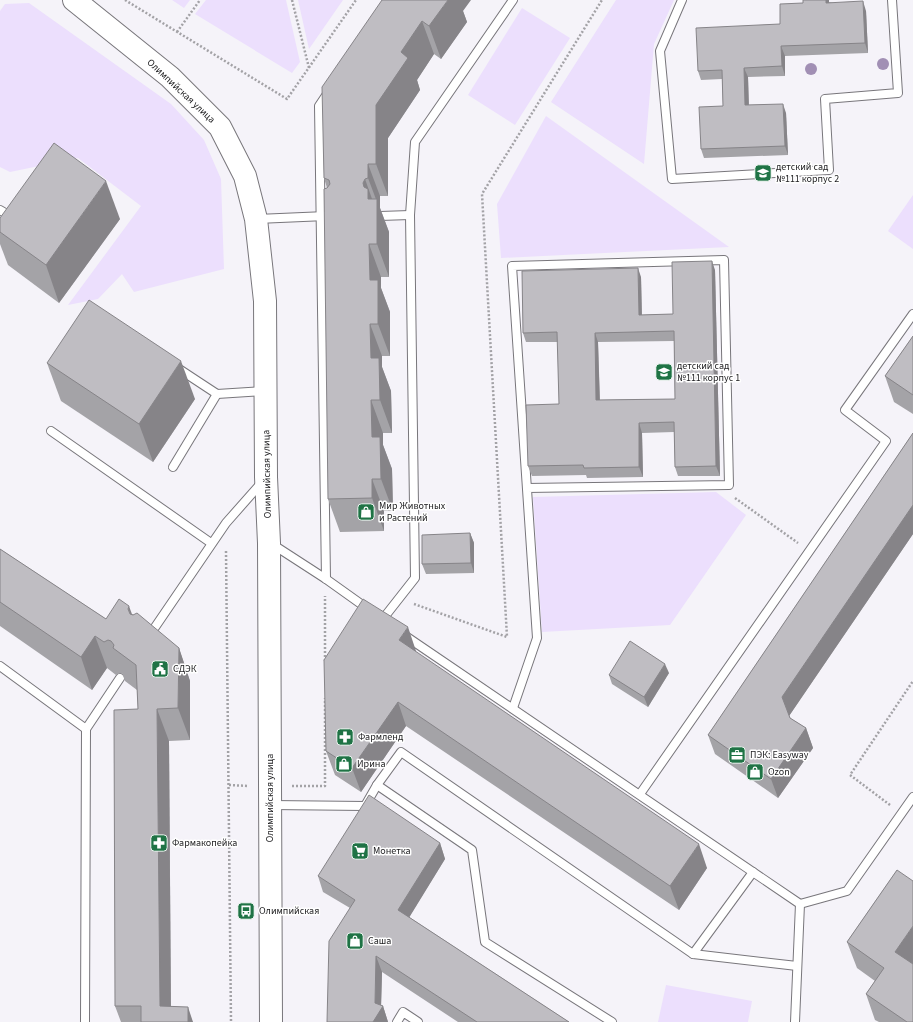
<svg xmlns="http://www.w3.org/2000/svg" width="913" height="1022" font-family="'Source Sans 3',sans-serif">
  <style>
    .green { fill: #ecdffd }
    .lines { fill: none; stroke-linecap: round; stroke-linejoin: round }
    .lane-casing { stroke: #78767b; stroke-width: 10 }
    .secondary-casing { stroke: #78767b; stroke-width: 24 }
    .path { stroke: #a3a2a6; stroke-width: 2.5; stroke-dasharray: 2 2; stroke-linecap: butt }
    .lane { stroke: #fff; stroke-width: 8 }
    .secondary { stroke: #fff; stroke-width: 22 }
    .tree { fill: #a18fb4 }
    .wall { fill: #a4a3a7; fill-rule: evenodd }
    .shaded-wall { fill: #868488 }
    .building { fill: #bfbdc2; stroke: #868488; fill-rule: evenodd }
    .labels { text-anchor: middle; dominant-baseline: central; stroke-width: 3; stroke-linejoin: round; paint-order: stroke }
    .street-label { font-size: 10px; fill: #1c1c1e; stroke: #fff }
    .poi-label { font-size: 10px; fill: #1c1c1e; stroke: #fff; text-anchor: start }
  </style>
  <rect width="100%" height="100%" fill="#f5f3f9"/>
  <g class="green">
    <path d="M 172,0 L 190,0 L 184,8 Z"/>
    <path d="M 206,0 L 286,0 L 300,62 L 292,73 L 195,14 Z"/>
    <path d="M 298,0 L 343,0 L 309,49 Z"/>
    <path d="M 616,0 L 674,0 L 654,44 L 644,164 L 551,102 Z"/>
    <path d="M 29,3 L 171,104 L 204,140 L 221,179 L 224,269 L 134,292 L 122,274 L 98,299 L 68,305 L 141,206 L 78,158 L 10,172 L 0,167 L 0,11 L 5,4 Z"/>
    <path d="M 522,8 L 570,38 L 515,125 L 468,95 Z"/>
    <path d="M 546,116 L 729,247 L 501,258 L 497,204 Z"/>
    <path d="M 913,195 L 913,249 L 888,231 Z"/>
    <path d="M 716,492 L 746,515 L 670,625 L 542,632 L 533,497 Z"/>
    <path d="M 666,985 L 752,1001 L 748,1022 L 658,1022 Z"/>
  </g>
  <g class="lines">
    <defs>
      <g id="lane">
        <path d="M 682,0 L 660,51 L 672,179 L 829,170 L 825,99 L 898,93 L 892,0"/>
        <path d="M 0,210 L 12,217 L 0,235"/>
        <path d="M 380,216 L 410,215"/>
        <path d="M 257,219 L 326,216"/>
        <path d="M 176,367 L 217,394 L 265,391"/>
        <path d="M 51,431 L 211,543"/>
        <path d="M 173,467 L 217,394"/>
        <path d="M 272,544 L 326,579 L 368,609"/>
        <path d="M 326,579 L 319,106 L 329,91"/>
        <path d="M 382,620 L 415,578 L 410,215 L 415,142 L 513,0"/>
        <path d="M 404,635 L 800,904 L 795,1022"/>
        <path d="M 149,636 L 226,523 L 263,481"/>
        <path d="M 0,666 L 86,729 L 120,678"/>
        <path d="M 513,708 L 537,638 L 512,266 L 724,260 L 729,485 L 527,488"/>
        <path d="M 377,785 L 472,850 L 485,942 L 612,1022"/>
        <path d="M 640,794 L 886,441 L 845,410 L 913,314"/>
        <path d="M 271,805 L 365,806 L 377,785 L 401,752 L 693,954 L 797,966"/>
        <path d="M 800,904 L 847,891 L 913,797"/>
        <path d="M 693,954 L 753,872"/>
        <path d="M 85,1022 L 86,729"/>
        <path d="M 397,1022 L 403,1012 L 418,1022"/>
      </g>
      <path id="secondary" d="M 74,0 L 170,77 L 220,127 L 245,176 L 256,219 L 265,301 L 266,477 L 269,543 L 271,1022"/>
    </defs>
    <use href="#lane" class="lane-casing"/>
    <use href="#secondary" class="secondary-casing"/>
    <g class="path">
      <path d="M 125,0 L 287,99 L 356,0"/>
      <path d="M 292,0 L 309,68"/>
      <path d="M 177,32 L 200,0"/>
      <path d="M 735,498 L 798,543"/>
      <path d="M 226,551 L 231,1022"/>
      <path d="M 414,604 L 507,637 L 482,194 L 602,0"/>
      <path d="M 325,661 L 325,596"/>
      <path d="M 229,785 L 249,786"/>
      <path d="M 292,786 L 325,786 L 325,698"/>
      <path d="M 890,805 L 850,775 L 913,681"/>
    </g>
    <use href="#lane" class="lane"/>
    <use href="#secondary" class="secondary"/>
  </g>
  <g class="tree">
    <circle cx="883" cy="64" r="6"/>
    <circle cx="811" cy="69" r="6"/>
  </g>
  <g class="wall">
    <path d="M 382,0 L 463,11 L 467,22 L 441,59 L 434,54 L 417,80 L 420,90 L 388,138 L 388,196 L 380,196 L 380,208 L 389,232 L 389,277 L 381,277 L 381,288 L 390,312 L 390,356 L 382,356 L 382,367 L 391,391 L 392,433 L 383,433 L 383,445 L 392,469 L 393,511 L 384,511 L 384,531 L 340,532 L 328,499 L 327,188 L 324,178 Z"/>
    <path d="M 829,2 L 866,11 L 868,53 L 785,56 L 785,76 L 748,77 L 749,105 L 786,113 L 788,155 L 704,158 L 701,149 L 723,106 L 722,79 L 701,80 L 698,71 L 780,24 L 803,3 Z"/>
    <path d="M 0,218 L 120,219 L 59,303 L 8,265 L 0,244 Z"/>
    <path d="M 715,270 L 720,476 L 678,476 L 675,467 L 674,432 L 642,433 L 643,477 L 587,478 L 586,475 L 532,476 L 528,466 L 559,404 L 558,342 L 526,342 L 523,333 L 641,277 L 642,315 L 673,314 ZM 674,341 L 675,399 L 600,400 L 598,342 Z"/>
    <path d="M 913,336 L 913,414 L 894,402 L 885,376 Z"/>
    <path d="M 47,363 L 195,399 L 153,462 L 61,401 Z"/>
    <path d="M 913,433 L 913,534 L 789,716 L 790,718 L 806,728 L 813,748 L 778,798 L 715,754 L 708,735 Z"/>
    <path d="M 470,533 L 474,543 L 474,573 L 426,574 L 422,564 Z"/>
    <path d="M 0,549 L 106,619 L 132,614 L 179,648 L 190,681 L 190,740 L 169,741 L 171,1006 L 193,1022 L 121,1022 L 115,1006 L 138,709 L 137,690 L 125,681 L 122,673 L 120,673 L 116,675 L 107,668 L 92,690 L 0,626 Z"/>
    <path d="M 416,651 L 416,652 L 707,868 L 679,910 L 406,726 L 361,792 L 335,775 L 326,751 Z"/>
    <path d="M 669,673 L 648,707 L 612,684 L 609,675 Z"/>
    <path d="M 440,843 L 445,859 L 409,917 L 569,1022 L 458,1022 L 382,972 L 381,1005 L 383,1006 L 388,1022 L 327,1022 L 350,908 L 323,892 L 318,876 Z"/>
    <path d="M 897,870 L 913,1022 L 879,1022 L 875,1020 L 866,994 L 875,981 L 857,968 L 847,942 Z"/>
  </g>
  <g class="shaded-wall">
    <path d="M 448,0 L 471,0 L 463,11 L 467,22 L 441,59 L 429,26 Z"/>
    <path d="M 826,0 L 829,0 L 829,12 L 826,3 Z"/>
    <path d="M 863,1 L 866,11 L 868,53 L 865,43 Z"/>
    <path d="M 422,21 L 434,54 L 417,80 L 420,90 L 388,138 L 388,196 L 376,164 L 376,105 L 401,52 Z"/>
    <path d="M 781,46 L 785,56 L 785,76 L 782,66 Z"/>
    <path d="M 744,68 L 748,77 L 749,115 L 745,105 Z"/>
    <path d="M 783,104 L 786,113 L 788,155 L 785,146 Z"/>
    <path d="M 368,164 L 380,196 L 380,208 L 389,232 L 389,277 L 377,244 L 363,183 L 365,179 L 377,213 L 377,202 L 368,178 Z"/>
    <path d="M 106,181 L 120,219 L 59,303 L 46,265 Z"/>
    <path d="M 369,244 L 381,277 L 381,288 L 390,312 L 390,356 L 378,324 L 370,280 Z"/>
    <path d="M 712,261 L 715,270 L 720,476 L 716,466 Z"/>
    <path d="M 638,268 L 641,277 L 642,325 L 639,315 Z"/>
    <path d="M 370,324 L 382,356 L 382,367 L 391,391 L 392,433 L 380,400 L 371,358 Z"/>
    <path d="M 595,333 L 598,342 L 600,410 L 596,400 Z"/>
    <path d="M 181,361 L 195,399 L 153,462 L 139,424 Z"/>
    <path d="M 371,400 L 383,433 L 383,445 L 392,469 L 393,511 L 381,479 L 372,437 Z"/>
    <path d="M 639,423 L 642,433 L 643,477 L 639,467 Z"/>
    <path d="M 372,479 L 384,511 L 384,531 L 372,498 Z"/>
    <path d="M 913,505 L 913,534 L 789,716 L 782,697 Z"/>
    <path d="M 470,533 L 474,543 L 474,573 L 471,563 Z"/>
    <path d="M 129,606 L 141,639 L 128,609 Z"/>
    <path d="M 408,627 L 416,651 L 408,664 L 399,640 Z"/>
    <path d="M 95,636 L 107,668 L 92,690 L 81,657 Z"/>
    <path d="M 179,648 L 190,681 L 190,740 L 178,708 Z"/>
    <path d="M 665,664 L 669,673 L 648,707 L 644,697 Z"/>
    <path d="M 398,702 L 406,726 L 361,792 L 352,768 Z"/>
    <path d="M 157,709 L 169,741 L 171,1022 L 160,1006 Z"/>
    <path d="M 806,728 L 813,748 L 778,798 L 771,779 Z"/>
    <path d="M 440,843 L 445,859 L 404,926 L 398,910 Z"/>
    <path d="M 699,844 L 707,868 L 679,910 L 670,886 Z"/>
    <path d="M 913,926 L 913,965 L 895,952 Z"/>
    <path d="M 376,956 L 382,972 L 381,1009 L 383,1006 L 388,1022 L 373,1022 L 375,1003 Z"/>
    <path d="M 188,1007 L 193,1022 L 188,1022 Z"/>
  </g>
  <g class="building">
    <path d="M 382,0 L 448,0 L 429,26 L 422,21 L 401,52 L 408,58 L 376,105 L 376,164 L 368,164 L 368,178 L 365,179 L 363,183 L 364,187 L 368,189 L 368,199 L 377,199 L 377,244 L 369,244 L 370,280 L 378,280 L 378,324 L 370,324 L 371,358 L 379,358 L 380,400 L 371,400 L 372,437 L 380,437 L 381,479 L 372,479 L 372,498 L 328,499 L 324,189 L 327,188 L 330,184 L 329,180 L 324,178 L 322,87 Z"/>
    <path d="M 803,0 L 826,0 L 826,3 L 863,1 L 865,43 L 781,46 L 782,66 L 744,68 L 745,105 L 783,104 L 785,146 L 701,149 L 699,107 L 723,106 L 722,70 L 698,71 L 696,28 L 780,24 L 780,4 L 803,3 Z"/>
    <path d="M 54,143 L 106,181 L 46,265 L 0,232 L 0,218 Z"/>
    <path d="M 712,261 L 716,466 L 675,467 L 674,422 L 639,423 L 639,467 L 584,468 L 583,465 L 528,466 L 526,405 L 559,404 L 557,332 L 523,333 L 522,271 L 638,268 L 639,315 L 673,314 L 672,262 ZM 674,331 L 675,399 L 596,400 L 595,333 Z"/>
    <path d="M 89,300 L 181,361 L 139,424 L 47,363 Z"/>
    <path d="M 913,336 L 913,395 L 885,376 Z"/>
    <path d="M 913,433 L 913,505 L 782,697 L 790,718 L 806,728 L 771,779 L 708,735 Z"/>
    <path d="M 470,533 L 471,563 L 422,564 L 422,535 Z"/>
    <path d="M 0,549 L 106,619 L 119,599 L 129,606 L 128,609 L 130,614 L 133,615 L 137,613 L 179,648 L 178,708 L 157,709 L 160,1006 L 188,1007 L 188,1022 L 141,1022 L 141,1006 L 115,1006 L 114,710 L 138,709 L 136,665 L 113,648 L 114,645 L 111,641 L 108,640 L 104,642 L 95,636 L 81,657 L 0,602 Z"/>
    <path d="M 363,599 L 408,627 L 399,640 L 699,844 L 670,886 L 398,702 L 352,768 L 326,751 L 324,660 Z"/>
    <path d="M 630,641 L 665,664 L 644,697 L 609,675 Z"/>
    <path d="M 369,795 L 440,843 L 398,910 L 569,1022 L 477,1022 L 376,956 L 375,1003 L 383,1006 L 373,1022 L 327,1022 L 329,941 L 355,900 L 318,876 Z"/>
    <path d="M 897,870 L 913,881 L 913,926 L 895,952 L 913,964 L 913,1022 L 907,1022 L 866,994 L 884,968 L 847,942 Z"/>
  </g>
  <defs>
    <symbol id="school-square" viewBox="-11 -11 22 22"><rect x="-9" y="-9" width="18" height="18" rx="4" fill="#1f7345" stroke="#fff"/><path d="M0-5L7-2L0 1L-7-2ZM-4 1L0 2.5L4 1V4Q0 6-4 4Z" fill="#fff"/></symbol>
    <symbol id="shop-square" viewBox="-11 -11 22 22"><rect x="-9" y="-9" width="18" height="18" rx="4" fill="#1f7345" stroke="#fff"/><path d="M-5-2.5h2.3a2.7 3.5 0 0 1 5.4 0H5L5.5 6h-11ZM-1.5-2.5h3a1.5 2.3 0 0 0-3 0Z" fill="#fff"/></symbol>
    <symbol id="civic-square" viewBox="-11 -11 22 22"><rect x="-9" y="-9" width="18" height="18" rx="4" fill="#1f7345" stroke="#fff"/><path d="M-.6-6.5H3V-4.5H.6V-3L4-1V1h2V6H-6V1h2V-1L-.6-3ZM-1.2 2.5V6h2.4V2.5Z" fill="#fff"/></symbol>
    <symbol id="pharmacy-square" viewBox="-11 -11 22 22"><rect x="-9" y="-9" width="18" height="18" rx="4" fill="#1f7345" stroke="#fff"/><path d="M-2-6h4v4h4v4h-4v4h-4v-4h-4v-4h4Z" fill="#fff"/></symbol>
    <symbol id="office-square" viewBox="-11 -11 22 22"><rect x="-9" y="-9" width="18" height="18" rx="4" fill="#1f7345" stroke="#fff"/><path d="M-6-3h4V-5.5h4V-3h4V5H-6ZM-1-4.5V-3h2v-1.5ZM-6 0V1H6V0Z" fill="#fff"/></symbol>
    <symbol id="supermarket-square" viewBox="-11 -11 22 22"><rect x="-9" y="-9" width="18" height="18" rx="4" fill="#1f7345" stroke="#fff"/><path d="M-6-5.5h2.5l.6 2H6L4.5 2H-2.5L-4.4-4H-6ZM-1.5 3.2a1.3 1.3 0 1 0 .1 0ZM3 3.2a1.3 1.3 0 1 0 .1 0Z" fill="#fff"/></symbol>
    <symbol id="bus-square" viewBox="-11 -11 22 22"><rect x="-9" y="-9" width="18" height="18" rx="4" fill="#1f7345" stroke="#fff"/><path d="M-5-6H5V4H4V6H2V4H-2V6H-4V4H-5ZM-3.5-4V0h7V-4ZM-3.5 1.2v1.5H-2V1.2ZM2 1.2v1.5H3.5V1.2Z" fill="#fff"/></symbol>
  </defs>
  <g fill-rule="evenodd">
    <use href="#school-square" x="753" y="163" width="20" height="20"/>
    <use href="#school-square" x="654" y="362" width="20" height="20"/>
    <use href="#shop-square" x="356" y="502" width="20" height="20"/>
    <use href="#civic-square" x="150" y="659" width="20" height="20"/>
    <use href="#pharmacy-square" x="335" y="727" width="20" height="20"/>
    <use href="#office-square" x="727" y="745" width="20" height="20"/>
    <use href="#shop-square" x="334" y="754" width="20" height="20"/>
    <use href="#shop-square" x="745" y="762" width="20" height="20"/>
    <use href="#pharmacy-square" x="149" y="833" width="20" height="20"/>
    <use href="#supermarket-square" x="350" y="841" width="20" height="20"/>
    <use href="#bus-square" x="236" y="901" width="20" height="20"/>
    <use href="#shop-square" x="345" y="931" width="20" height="20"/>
  </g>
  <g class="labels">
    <g class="street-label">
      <text transform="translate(181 91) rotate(43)">Олимпийская улица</text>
      <text transform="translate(267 474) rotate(-91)">Олимпийская улица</text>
      <text transform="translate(270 798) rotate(-90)">Олимпийская улица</text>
    </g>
    <g class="poi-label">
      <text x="776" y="167">детский сад<tspan x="776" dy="12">№111 корпус 2</tspan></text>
      <text x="677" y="366">детский сад<tspan x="677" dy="12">№111 корпус 1</tspan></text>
      <text x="379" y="506">Мир Животных<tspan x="379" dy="12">и Растений</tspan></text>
      <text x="173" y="669">СДЭК</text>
      <text x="358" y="737">Фармленд</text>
      <text x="750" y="755">ПЭК: Easyway</text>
      <text x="357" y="764">Ирина</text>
      <text x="768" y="772">Ozon</text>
      <text x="172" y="843">Фармакопейка</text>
      <text x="373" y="851">Монетка</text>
      <text x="259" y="911">Олимпийская</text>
      <text x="368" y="941">Саша</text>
    </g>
  </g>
</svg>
